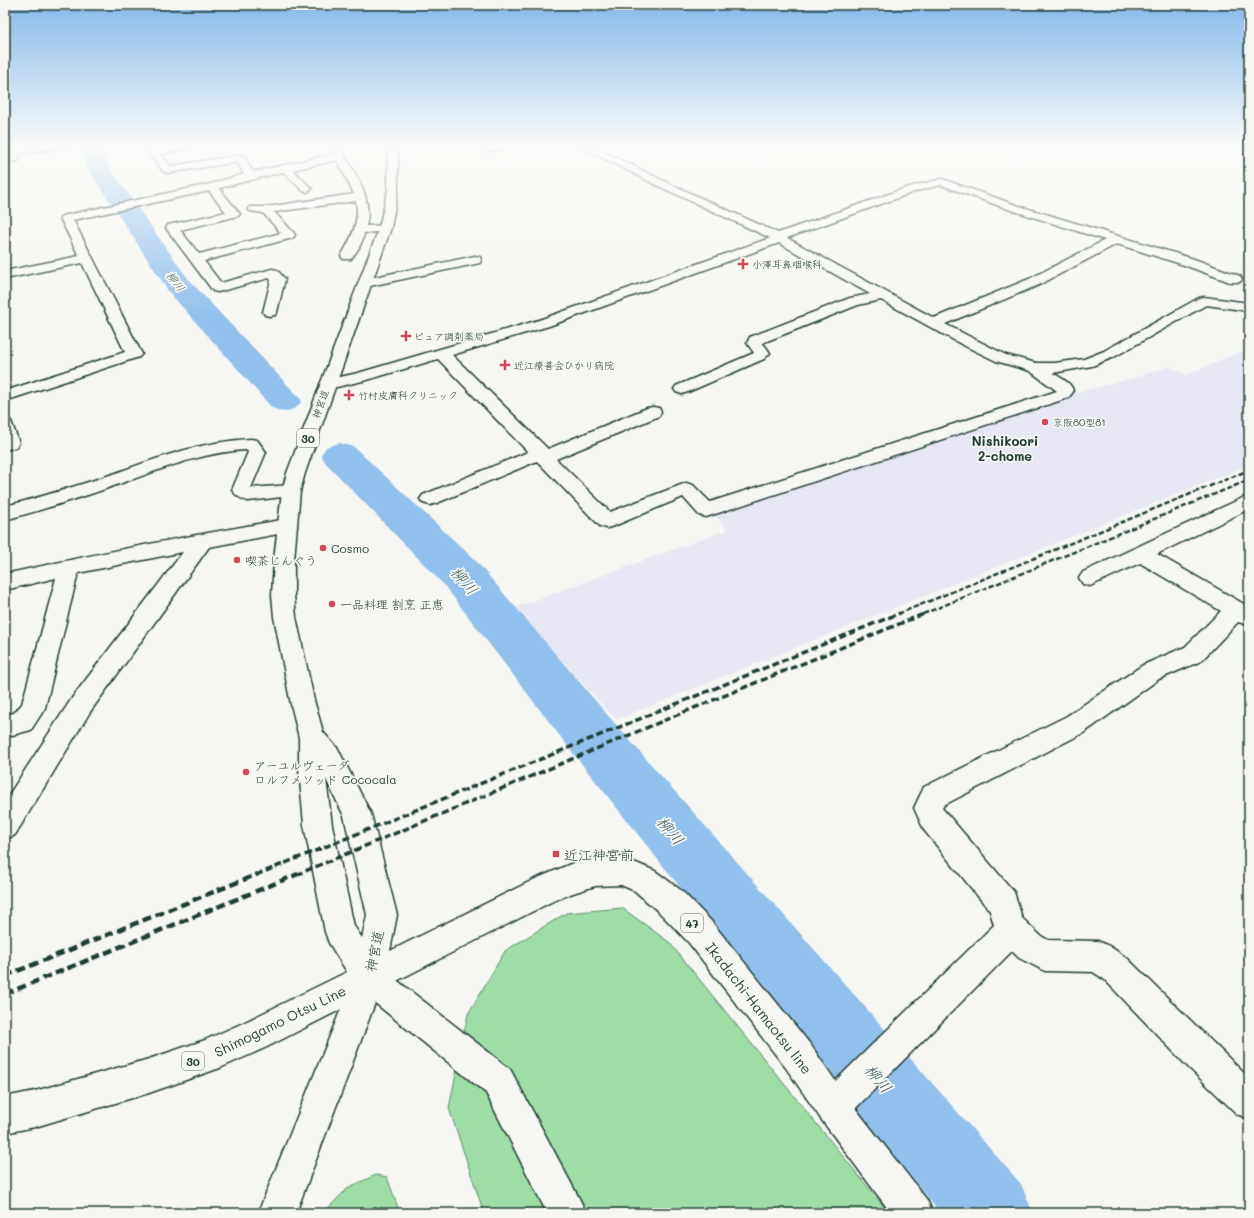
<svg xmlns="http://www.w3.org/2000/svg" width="1254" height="1218" font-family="Mali,'Klee One',sans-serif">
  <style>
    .built { fill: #e7e6f3 }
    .green { fill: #9edda6; stroke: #5e8d6d }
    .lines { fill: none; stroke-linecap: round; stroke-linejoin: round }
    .river { fill: #92c0ec; fill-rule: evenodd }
    .minor-casing { stroke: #1f3d34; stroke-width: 3 }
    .major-casing { stroke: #1f3d34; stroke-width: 3 }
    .minor { fill: #f6f6f2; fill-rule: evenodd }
    .major { fill: #f6f6f2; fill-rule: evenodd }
    .rail-far3 { stroke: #1f3d34; stroke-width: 1.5; stroke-dasharray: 3 1.5; stroke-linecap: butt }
    .rail-far2 { stroke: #1f3d34; stroke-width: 2.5; stroke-dasharray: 5.5 2.5; stroke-linecap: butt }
    .rail-far1 { stroke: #1f3d34; stroke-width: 3.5; stroke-dasharray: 7 3.5; stroke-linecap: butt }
    .rail { stroke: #1f3d34; stroke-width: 4.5; stroke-dasharray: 9 4.5; stroke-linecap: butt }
    .poi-dot { fill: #d1495b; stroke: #f6f6f2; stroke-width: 1.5 }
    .labels { text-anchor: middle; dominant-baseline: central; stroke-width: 3.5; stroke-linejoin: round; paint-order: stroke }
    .far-poi-label { font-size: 10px; fill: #1f3d34; stroke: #f6f6f2; text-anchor: start }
    .far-street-label { font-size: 10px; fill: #1f3d34; stroke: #f6f6f2 }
    .far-water-label { font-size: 11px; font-style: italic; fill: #3c5e62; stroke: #f6f6f2 }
    .shield { fill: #f6f6f2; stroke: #60746d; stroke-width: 1 }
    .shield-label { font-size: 11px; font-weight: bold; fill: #1f3d34 }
    .poi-label { font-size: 12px; fill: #1f3d34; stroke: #f6f6f2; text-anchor: start }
    .neighbourhood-label { font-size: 13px; font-weight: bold; fill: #1f3d34; stroke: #f6f6f2 }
    .near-poi-label { font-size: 14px; fill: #1f3d34; stroke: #f6f6f2; text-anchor: start }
    .near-street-label { font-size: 14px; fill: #1f3d34; stroke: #f6f6f2 }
    .near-water-label { font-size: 16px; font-style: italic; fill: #3c5e62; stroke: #f6f6f2 }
  </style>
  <rect width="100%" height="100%" fill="#f6f6f2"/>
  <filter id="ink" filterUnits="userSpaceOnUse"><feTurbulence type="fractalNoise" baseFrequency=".025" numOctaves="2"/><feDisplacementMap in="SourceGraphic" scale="8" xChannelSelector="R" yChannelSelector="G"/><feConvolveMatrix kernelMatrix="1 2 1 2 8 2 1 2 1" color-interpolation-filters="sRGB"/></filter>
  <g filter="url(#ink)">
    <path class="built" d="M 1245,350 L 1249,351 L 1249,465 L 616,720 L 514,608 L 727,530 L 714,514 L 971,431 L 1065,399 L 1075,393 L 1134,378 L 1169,366 L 1186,375 Z"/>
    <g class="green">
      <path d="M 622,908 L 669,942 L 889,1213 L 484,1213 L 449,1108 L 468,1014 L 505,951 L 566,913 Z"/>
      <path d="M 376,1175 L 387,1177 L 400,1213 L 323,1213 L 349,1187 Z"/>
    </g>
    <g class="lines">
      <g class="river">
        <path d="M 78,146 L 99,146 L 111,170 L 189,280 L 296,394 L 302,401 L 296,408 L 284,412 L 272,408 L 169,292 L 89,170 Z"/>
        <path d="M 340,443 L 354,447 L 476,561 L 611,719 L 1021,1184 L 1033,1213 L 940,1213 L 573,753 L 444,585 L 326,463 L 321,455 L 326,447 Z"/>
      </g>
      <defs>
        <g id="minor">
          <path d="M 24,146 L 54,146 L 49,149 L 21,152 L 18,161 L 5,163 L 5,157 L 10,156 L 14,148 Z"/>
          <path d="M 143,146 L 153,146 L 156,150 L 171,146 L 190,146 L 188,148 L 160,155 L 171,166 L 240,155 L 244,156 L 253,172 L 334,154 L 329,146 L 339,146 C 353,170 374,197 366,226 L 389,225 L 391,228 L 389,231 L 364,233 C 363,243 357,251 351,259 L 343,259 L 341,256 C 351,240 360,221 356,201 L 274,212 L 293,232 L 295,235 L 293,238 L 204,261 L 221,283 L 272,269 L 277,270 L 285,279 L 277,312 L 275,315 L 270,316 L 265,315 L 263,312 L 271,280 L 269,278 L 218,292 L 213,291 L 166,228 L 168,225 L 226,212 L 209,191 L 73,220 L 142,354 L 139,357 L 5,401 L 5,391 L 125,352 L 82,263 L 5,279 L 5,271 L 79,256 L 60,218 L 62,216 L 210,184 L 244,174 L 237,162 L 168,173 L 164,172 ZM 337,160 L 354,194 L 266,207 L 250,207 L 248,209 L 250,211 L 263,213 L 281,233 L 199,254 L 180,230 L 238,216 L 240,214 L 219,188 L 283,172 L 303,191 L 307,192 L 312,189 L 293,170 Z"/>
          <path d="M 477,146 L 507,146 L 505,148 L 487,152 Z"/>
          <path d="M 580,146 L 593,146 L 664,181 L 778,233 L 909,187 L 942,179 L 1019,206 L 1194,259 L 1240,276 L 1242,279 L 1240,282 L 1230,282 L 1184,265 L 1117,244 L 1039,285 L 945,324 L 1006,355 L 1036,363 L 1054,363 L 1084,359 L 1104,351 L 1199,298 L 1204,297 L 1249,303 L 1249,312 L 1242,310 L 1206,305 L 1114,357 L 1092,366 L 1053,373 C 1060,378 1073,383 1073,392 L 1068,398 L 706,517 L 699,515 L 683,497 L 614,526 L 607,528 L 600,526 L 537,461 L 437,503 L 430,505 L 423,503 L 420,499 L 423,495 L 528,452 L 438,359 L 367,380 L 328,389 L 322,387 L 320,384 L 322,381 L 358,373 L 539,320 L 770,238 L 656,185 ZM 941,185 L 1011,210 L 1105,240 L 1029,279 L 934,318 L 787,238 L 917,191 ZM 779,243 L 870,294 L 850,298 L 750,337 L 747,343 L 754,353 L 676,386 L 674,389 L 676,392 L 682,394 L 688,392 L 764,359 L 770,353 L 766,347 L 762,343 L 858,305 L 881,300 L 961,344 L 996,361 L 1030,371 L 1057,391 L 710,502 L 693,485 L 686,483 L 610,512 L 556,459 L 659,416 L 661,412 L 659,408 L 653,407 L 647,408 L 548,449 L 452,355 L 549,326 Z"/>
          <path d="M 475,256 L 480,257 L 481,260 L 480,263 L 365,287 L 360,286 L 358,283 L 360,280 L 365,279 Z"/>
          <path d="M 5,420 L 11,421 L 19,443 L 16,447 L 5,450 Z"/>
          <path d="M 251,439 L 257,440 L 266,452 L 251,488 L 291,485 L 298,487 L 300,491 L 298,495 L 248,501 C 241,499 236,496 232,490 L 248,452 L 246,450 C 203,452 162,469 122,483 C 84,497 45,509 5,520 L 5,506 C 43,497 79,485 116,473 C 160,457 204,441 251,439 Z"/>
          <path d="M 1249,495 L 1249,509 L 1157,554 L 1249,607 L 1249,625 L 1238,622 L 1201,661 L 1159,679 L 1085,732 L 944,805 L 942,808 L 1014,892 L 1022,918 L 1041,936 L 1048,940 L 1098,941 L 1109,946 L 1127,958 L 1249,1078 L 1249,1119 L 1237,1114 L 1187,1066 L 1105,980 L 1093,972 L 1045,971 L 1019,958 L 1012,951 L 845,1119 L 833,1125 L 821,1119 L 815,1107 L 821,1095 L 994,925 L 990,911 L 924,830 L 914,808 L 924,787 L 1067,716 L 1143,665 L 1185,647 L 1221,611 L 1140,563 L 1090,586 L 1083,584 L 1079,578 L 1083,572 Z"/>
          <path d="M 287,519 L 294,521 L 297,526 L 294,531 L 209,547 L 90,712 L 15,835 L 5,839 L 5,801 L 72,698 L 183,552 L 78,573 L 45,708 L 31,730 L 5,737 L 5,715 L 14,713 L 22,704 L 56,578 L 5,590 L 5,574 C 99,553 192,535 287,519 Z"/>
          <path d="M 369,962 L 380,967 L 510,1069 L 580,1200 L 586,1213 L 547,1213 L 486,1093 L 375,1003 L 296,1213 L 258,1213 L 358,967 Z"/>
        </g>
        <path id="major" d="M 388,146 L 398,146 L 398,189 L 391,228 L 305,473 L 300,491 L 294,560 L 294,595 L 296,617 L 314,700 L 323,732 L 338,749 L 371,814 L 397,915 L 390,951 L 533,880 L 573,863 L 595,858 L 622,857 L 655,871 L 682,891 L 711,921 L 810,1044 L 845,1095 L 927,1200 L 933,1213 L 891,1213 L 821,1119 L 786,1068 L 689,943 L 660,913 L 635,891 L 621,885 L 595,886 L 573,893 L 553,901 L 267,1047 L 220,1068 L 149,1093 L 35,1127 L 5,1133 L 5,1097 L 35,1091 L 149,1059 L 205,1040 L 243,1023 L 347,972 L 329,943 L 325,932 L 304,825 L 299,769 L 299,738 L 290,700 L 274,617 L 272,595 L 274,560 L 282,491 L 287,473 L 379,228 L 388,189 ZM 326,779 L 344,816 L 367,915 L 362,938 L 354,926 L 332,825 Z"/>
      </defs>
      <use href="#minor" class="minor-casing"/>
      <use href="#major" class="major-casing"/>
      <use href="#minor" class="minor"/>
      <use href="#major" class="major"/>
      <path class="rail-far3" d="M 5,157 L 89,146"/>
      <g class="rail-far2">
        <path d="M 898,614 L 1249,470"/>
        <path d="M 923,614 L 1249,480"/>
      </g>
      <g class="rail-far1">
        <path d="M 256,875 L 900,613"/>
        <path d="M 296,875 L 677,715 L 926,613"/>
      </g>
      <g class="rail">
        <path d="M 5,976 L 258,874"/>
        <path d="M 5,994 L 298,874"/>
      </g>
    </g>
  </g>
  <linearGradient id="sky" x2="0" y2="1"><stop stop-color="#85b9ea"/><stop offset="0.46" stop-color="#fbfbf9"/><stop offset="1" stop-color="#fbfbf9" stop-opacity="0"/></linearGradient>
  <rect width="1254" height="317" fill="url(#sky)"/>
  <g class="poi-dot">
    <path d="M741 258h4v4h4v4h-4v4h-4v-4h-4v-4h4z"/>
    <path d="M404 330h4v4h4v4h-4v4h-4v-4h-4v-4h4z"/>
    <path d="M503 359h4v4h4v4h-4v4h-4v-4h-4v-4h4z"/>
    <path d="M347 389h4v4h4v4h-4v4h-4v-4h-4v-4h4z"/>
    <circle cx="1045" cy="422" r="4"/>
    <circle cx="323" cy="548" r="4"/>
    <circle cx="237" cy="560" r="4"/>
    <circle cx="332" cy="604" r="4"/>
    <circle cx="246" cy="772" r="4"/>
    <rect x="552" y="850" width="8" height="8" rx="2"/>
  </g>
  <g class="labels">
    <g class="far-poi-label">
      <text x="752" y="264">小澤耳鼻咽喉科</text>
      <text x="414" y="336">ピュア調剤薬局</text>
      <text x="514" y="365">近江療善会ひかり病院</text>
      <text x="358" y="395">竹村皮膚科クリニック</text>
      <text x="1053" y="422">京阪80型81</text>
    </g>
    <g class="far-street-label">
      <text transform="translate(320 404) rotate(-70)">神宮道</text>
    </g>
    <g class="far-water-label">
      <text transform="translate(176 281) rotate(53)">柳川</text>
    </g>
    <g class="shield">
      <rect x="297" y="429" width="22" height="18" rx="3"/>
      <rect x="681" y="914" width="22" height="18" rx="3"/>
      <rect x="182" y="1052" width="22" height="18" rx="3"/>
    </g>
    <g class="shield-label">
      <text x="308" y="438">30</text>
      <text x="692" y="923">47</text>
      <text x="193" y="1061">30</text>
    </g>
    <g class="poi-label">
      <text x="331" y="548">Cosmo</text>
      <text x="245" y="560">喫茶じんぐう</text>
      <text x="340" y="604">一品料理 割烹 正恵</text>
      <text x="254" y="765">アーユルヴェーダ<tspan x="254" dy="14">ロルフメソッド Cococala</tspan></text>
    </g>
    <g class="neighbourhood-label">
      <text x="1005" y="440">Nishikoori<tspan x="1005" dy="15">2-chome</tspan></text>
    </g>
    <g class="near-poi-label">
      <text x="564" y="854">近江神宮前</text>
    </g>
    <g class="near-street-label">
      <text transform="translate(374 951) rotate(-78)">神宮道</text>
      <text transform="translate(759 1008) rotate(52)">Ikadachi-Hamaotsu line</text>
      <text transform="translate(280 1021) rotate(-26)">Shimogamo Otsu Line</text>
    </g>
    <g class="near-water-label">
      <text transform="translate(465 580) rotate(49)">柳川</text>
      <text transform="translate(671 830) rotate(50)">柳川</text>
      <text transform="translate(879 1078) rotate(50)">柳川</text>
    </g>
  </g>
  <rect width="1254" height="1218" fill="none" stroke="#f6f6f2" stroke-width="20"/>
  <rect x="10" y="10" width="1234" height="1198" fill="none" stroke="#1f3d34" stroke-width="1.5" filter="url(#ink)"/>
</svg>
